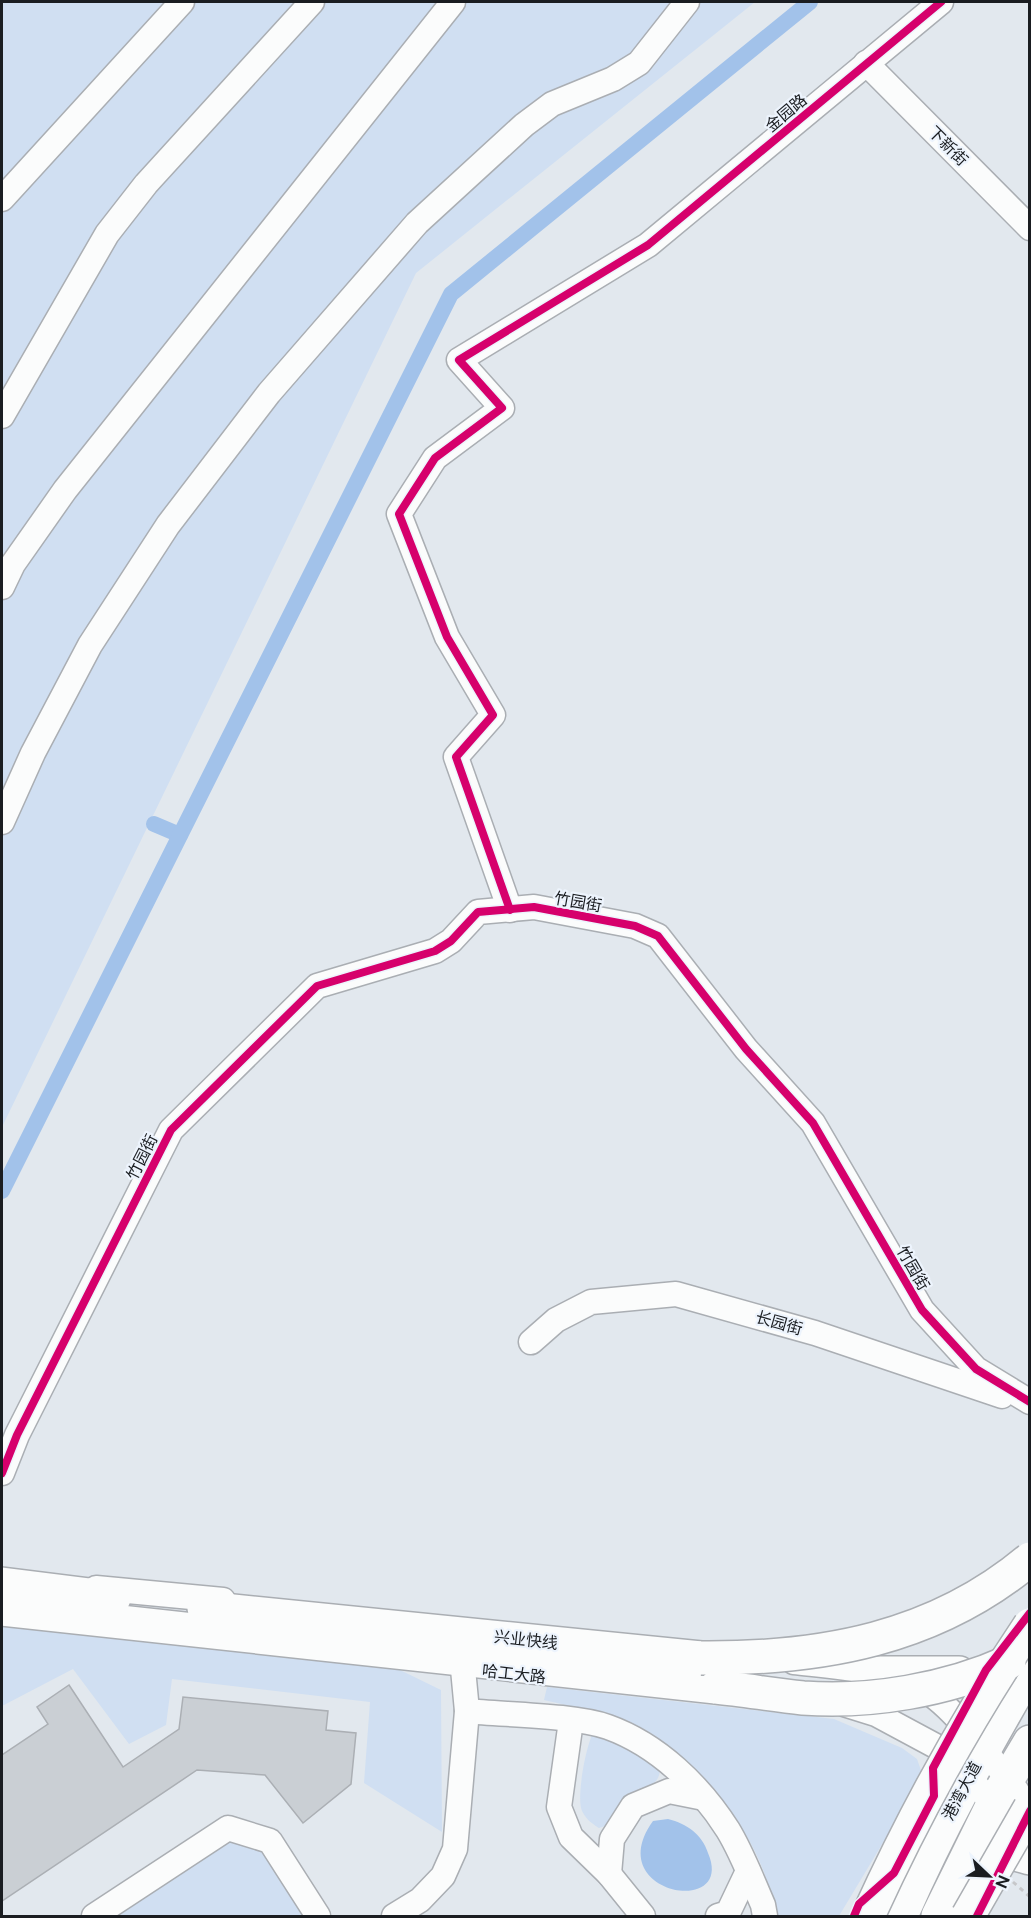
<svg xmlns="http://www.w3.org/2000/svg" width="1031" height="1918" font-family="'Public Sans','Noto Sans SC',sans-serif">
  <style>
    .green { fill: #d0dff2 }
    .water { fill: #a2c2ea }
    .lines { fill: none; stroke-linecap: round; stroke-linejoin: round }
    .canal { stroke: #a2c2ea; stroke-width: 16 }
    .building { fill: #cacfd4; stroke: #abafb4; stroke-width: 1.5 }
    .minor-casing { stroke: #aaaeb3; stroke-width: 27 }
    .highway-casing { stroke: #aaaeb3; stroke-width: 36 }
    .path { stroke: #c6c7ca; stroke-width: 3; stroke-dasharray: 4.5 4.5; stroke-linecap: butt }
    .minor { stroke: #fbfcfc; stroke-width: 24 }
    .highway { stroke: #fbfcfc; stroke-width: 33 }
    .highway-bridge-casing { stroke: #aaaeb3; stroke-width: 36; stroke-linecap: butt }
    .highway-bridge { stroke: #fbfcfc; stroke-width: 33 }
    .cycleway-casing { stroke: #edf4fd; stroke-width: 11 }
    .cycleway { stroke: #d6006c; stroke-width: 8 }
    .labels { text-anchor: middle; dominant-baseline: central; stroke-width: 4.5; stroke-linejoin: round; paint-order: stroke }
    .street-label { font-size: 16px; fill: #1a1d21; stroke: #edf4fd }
  </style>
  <rect width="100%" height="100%" fill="#e2e8ee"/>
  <g class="green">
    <path d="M 2,2 L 755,2 L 416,273 L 2,1127 Z"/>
    <path d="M 2,1616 L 186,1637 L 400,1670 L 441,1690 L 442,1832 L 364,1783 L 370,1702 L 172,1679 L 166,1725 L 129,1744 L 73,1669 L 2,1706 Z"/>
    <path d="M 547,1687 L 834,1719 L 902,1748 L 917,1759 L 923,1776 L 839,1916 L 773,1916 C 771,1847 704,1770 649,1732 C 628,1718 570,1706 544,1700 Z"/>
    <path d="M 593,1733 L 647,1754 L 660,1770 C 659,1788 640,1788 628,1797 C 619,1804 614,1814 608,1825 L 599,1828 C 591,1823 586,1819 582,1811 C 576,1798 586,1746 593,1733 Z"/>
    <path d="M 231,1836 L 258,1846 L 303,1916 L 108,1916 Z"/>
  </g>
  <path class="water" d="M 668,1819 C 687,1824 702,1834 708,1853 C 736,1918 600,1894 653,1821 Z"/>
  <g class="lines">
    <g class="canal">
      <path d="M 154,824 L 180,835"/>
      <path d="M 2,1191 L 451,294 L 810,2"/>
    </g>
  </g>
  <path class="building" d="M 69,1685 L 123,1767 L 179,1729 L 183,1697 L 328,1711 L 326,1730 L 356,1733 L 351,1784 L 303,1823 L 265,1775 L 197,1770 L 2,1901 L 2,1755 L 48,1724 L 37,1707 Z"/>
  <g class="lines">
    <defs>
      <g id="minor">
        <path d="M 866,63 L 1030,228"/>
        <path d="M 2,199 L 182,2"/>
        <path d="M 2,416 L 107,234 L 146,184 L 312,2"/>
        <path d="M 2,587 L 13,564 L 65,490 L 453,2"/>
        <path d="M 2,822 L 33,753 L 90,645 L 168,525 L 269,393 L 417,223 L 524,125 L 552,104 L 613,79 L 639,63 L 687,2"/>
        <path d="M 510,910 L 456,757 L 493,715 L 447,637 L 399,514 L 435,458 L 502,408 L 459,360 L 648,245 L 941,2"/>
        <path d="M 531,1342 L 556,1320 L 591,1302 L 676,1294 L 815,1333 L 1002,1396"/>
        <path d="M 2,1473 L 17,1435 L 171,1130 L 317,986 L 435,951 L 451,941 L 478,912 L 534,907 L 635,926 L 658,936 L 746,1049 L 813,1123 L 922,1310 L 976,1369 L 1030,1402"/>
        <path d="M 96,1588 L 223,1600"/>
        <path d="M 794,1662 C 837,1667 886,1670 924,1690 C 954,1706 994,1763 1017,1791"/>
        <path d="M 844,1704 L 876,1714 L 943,1750 L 1004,1815"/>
        <path d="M 467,1711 C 506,1715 574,1715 608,1727 C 658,1745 700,1786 728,1830 C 742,1853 752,1880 763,1905 L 765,1916"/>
        <path d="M 571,1721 L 559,1807 L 571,1837 L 609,1874 L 643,1916"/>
        <path d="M 609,1874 L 612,1839 L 633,1806 L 669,1791 L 704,1798"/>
        <path d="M 94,1916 L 228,1828 L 270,1841 L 318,1916"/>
        <path d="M 394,1916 L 420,1900 L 443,1876 L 455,1849 L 467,1711 L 463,1669"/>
        <path d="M 718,1916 L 728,1913 L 748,1871"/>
      </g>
      <g id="highway">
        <path d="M 2,1584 L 114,1598"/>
        <path d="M 204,1608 L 701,1658"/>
        <path d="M 2,1609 L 716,1687"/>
        <path d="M 868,1673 L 959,1673"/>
        <path d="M 978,1858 C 994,1847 1013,1853 1030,1858"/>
        <path d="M 901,1916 C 938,1831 983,1750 1030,1669"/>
        <path d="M 938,1916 L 993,1804 L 1030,1742"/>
      </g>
    </defs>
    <use href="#minor" class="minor-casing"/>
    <use href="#highway" class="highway-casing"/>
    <path class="path" d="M 1013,1882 L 1030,1897"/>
    <use href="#minor" class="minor"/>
    <use href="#highway" class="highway"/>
    <defs>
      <g id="highway-bridge">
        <path d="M 701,1658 C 821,1659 935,1639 1030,1559"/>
        <path d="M 716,1687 C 745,1690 774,1695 803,1698 C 870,1703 947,1690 1009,1662"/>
        <path d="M 868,1916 C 914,1815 968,1717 1030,1625"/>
        <path d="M 968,1916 L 1030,1808"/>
      </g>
    </defs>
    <use href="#highway-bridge" class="highway-bridge-casing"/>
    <use href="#highway-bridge" class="highway-bridge"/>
    <defs>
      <g id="cycleway">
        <path d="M 510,910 L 456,757 L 493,715 L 447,637 L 399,514 L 435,458 L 502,408 L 459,360 L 648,245 L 941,2"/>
        <path d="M 2,1473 L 17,1435 L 171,1130 L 317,986 L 435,951 L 451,941 L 478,912 L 534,907 L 635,926 L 658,936 L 746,1049 L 813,1123 L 922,1310 L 976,1369 L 1030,1402"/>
        <path d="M 854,1916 L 859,1904 L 894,1873 L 934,1796 L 933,1768 L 986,1670 L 1030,1613"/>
        <path d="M 977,1916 L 1030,1811"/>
      </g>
    </defs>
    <use href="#cycleway" class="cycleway-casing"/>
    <use href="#cycleway" class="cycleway"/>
  </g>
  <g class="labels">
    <g class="street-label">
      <text transform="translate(786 113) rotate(-40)">金园路</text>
      <text transform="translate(948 146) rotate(45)">下新街</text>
      <text transform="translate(578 902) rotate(10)">竹园街</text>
      <text transform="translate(142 1157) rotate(-63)">竹园街</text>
      <text transform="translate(913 1268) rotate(60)">竹园街</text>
      <text transform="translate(779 1323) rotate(16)">长园街</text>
      <text transform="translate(526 1640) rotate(6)">兴业快线</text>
      <text transform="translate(514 1674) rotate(6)">哈工大路</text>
      <text transform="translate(962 1791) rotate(-62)">港湾大道</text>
    </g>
  </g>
  <rect width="1031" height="1918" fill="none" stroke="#1a1d21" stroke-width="6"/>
  <g transform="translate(989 1876) rotate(113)" stroke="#edf4fd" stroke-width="4.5" paint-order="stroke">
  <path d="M0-4.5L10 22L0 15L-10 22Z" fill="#1a1d21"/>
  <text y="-9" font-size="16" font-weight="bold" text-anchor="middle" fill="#1a1d21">N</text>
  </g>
</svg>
